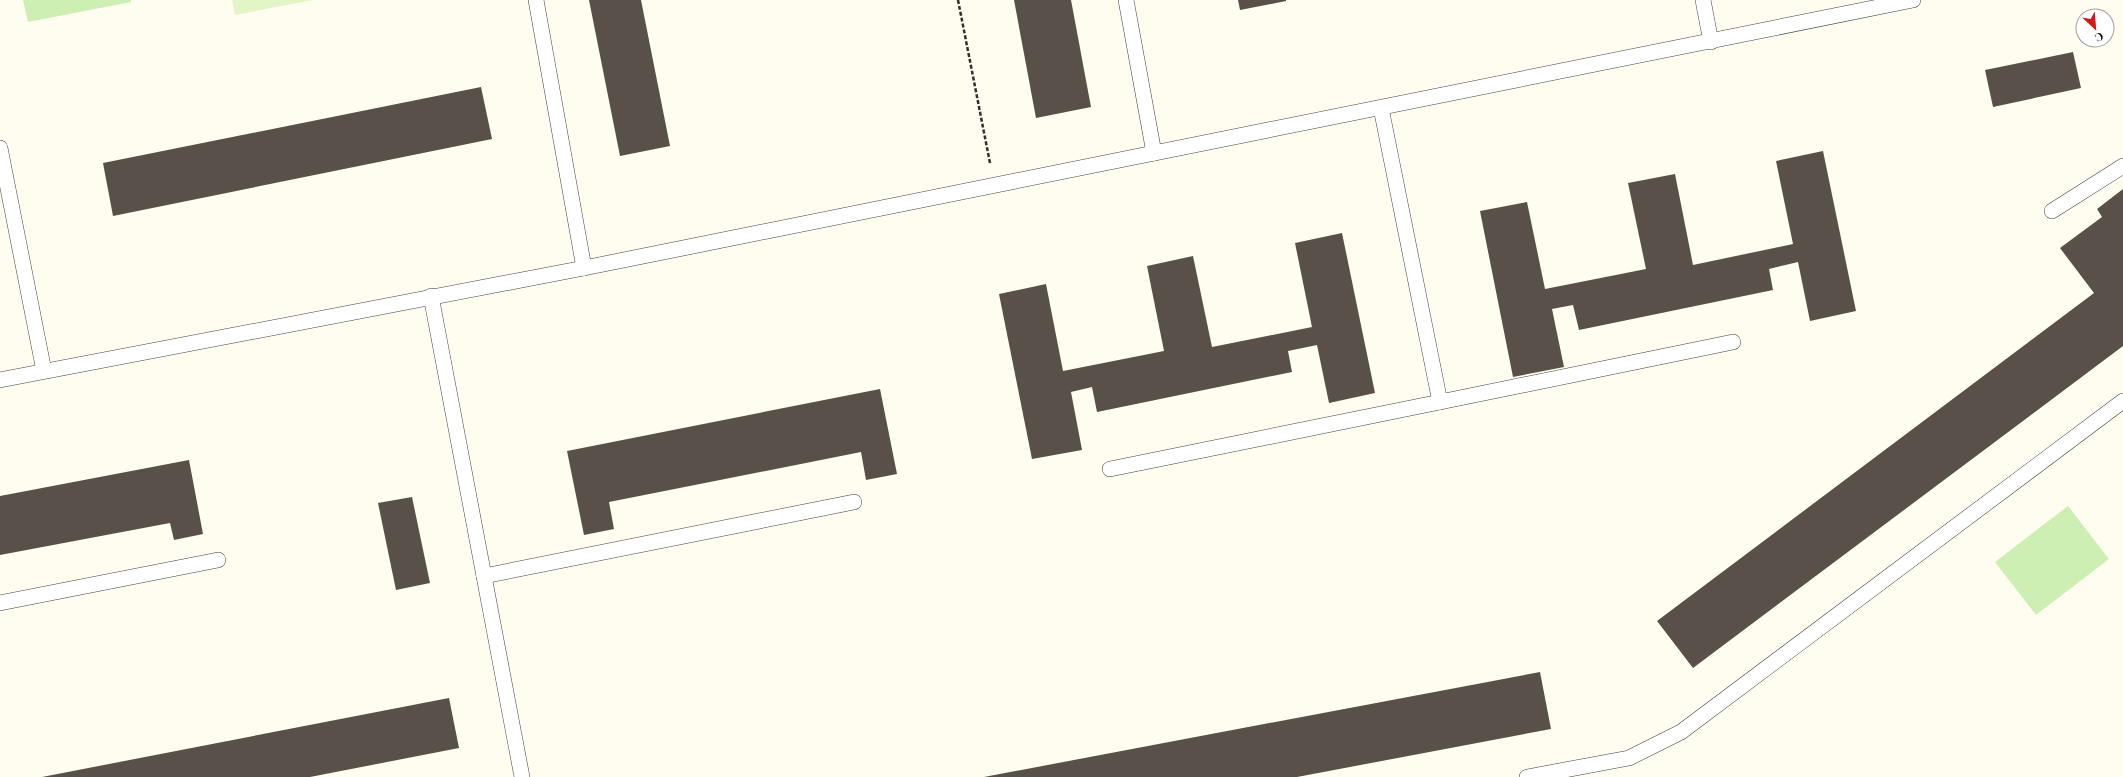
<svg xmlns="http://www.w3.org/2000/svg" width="2123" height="777" font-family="'Playfair Display',serif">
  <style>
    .green { fill: #ceefb4 }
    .pitch { fill: #e2f5c7 }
    .building { fill: #595049 }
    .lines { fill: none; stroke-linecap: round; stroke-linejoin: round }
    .lane-casing { stroke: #414141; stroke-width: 16 }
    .path { stroke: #303030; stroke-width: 2.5; stroke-dasharray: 4 2; stroke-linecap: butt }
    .lane { stroke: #fff; stroke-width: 15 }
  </style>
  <rect width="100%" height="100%" fill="#fffdf0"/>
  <g class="green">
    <path d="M 23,0 L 131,0 L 131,2 L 28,22 Z"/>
    <path d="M 2068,506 L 2109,559 L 2036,615 L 1995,562 Z"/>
  </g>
  <path class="pitch" d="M 232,0 L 313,0 L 235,15 Z"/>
  <g class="building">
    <path d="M 589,0 L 641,0 L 670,146 L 620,156 Z"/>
    <path d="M 1014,0 L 1071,0 L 1091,107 L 1036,118 Z"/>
    <path d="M 1238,0 L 1286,0 L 1286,1 L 1240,10 Z"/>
    <path d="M 2073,52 L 2081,88 L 1993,107 L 1985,70 Z"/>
    <path d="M 481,87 L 492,139 L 113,216 L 103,163 Z"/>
    <path d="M 1823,151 L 1856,311 L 1810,321 L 1798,262 L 1769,269 L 1773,290 L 1579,330 L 1573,305 L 1552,309 L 1564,367 L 1513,377 L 1480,211 L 1527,202 L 1545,289 L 1646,269 L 1628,183 L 1675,174 L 1693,265 L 1793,244 L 1776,161 Z"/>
    <path d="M 2123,189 L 2123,346 L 1693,668 L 1657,621 L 2094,293 L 2060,248 L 2102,217 L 2097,209 Z"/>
    <path d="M 1342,233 L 1375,393 L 1329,403 L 1317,345 L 1288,351 L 1292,372 L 1097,412 L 1092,387 L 1071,392 L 1082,450 L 1032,459 L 999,294 L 1046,284 L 1063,371 L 1164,351 L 1147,266 L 1193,256 L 1212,347 L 1312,327 L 1295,243 Z"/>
    <path d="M 880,389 L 897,474 L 866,480 L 861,452 L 609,502 L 614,529 L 584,535 L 567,451 Z"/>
    <path d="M 189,460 L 203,534 L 174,540 L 170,523 L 0,555 L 0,496 Z"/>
    <path d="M 412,497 L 430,583 L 396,590 L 378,503 Z"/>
    <path d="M 1540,672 L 1551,729 L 1297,777 L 984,777 Z"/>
    <path d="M 449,698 L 459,748 L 310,777 L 42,777 Z"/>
  </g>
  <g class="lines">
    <defs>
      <g id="lane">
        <path d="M 536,0 L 584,268"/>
        <path d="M 1126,0 L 1154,153"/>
        <path d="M 1703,0 L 1711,42"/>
        <path d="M 1381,108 L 1440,402 L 1733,342"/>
        <path d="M 0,148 L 44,371"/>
        <path d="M 2052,211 L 2123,166"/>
        <path d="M 431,296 L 522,777"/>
        <path d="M 0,380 L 584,268 L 1913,0"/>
        <path d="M 1110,469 L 1440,402"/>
        <path d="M 484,576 L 854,502"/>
        <path d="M 0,603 L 218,560"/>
        <path d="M 1527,777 L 1629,758 L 1681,732 L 2123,401"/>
      </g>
    </defs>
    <use href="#lane" class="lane-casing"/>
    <path class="path" d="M 958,0 L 990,163"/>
    <use href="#lane" class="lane"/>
  </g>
  <g transform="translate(2095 28) rotate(154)"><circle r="19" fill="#ffffff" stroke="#9f9f9f"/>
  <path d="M0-3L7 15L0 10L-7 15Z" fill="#cf1b16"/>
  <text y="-6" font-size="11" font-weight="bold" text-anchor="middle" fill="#0e0e0e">С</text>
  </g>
</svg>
